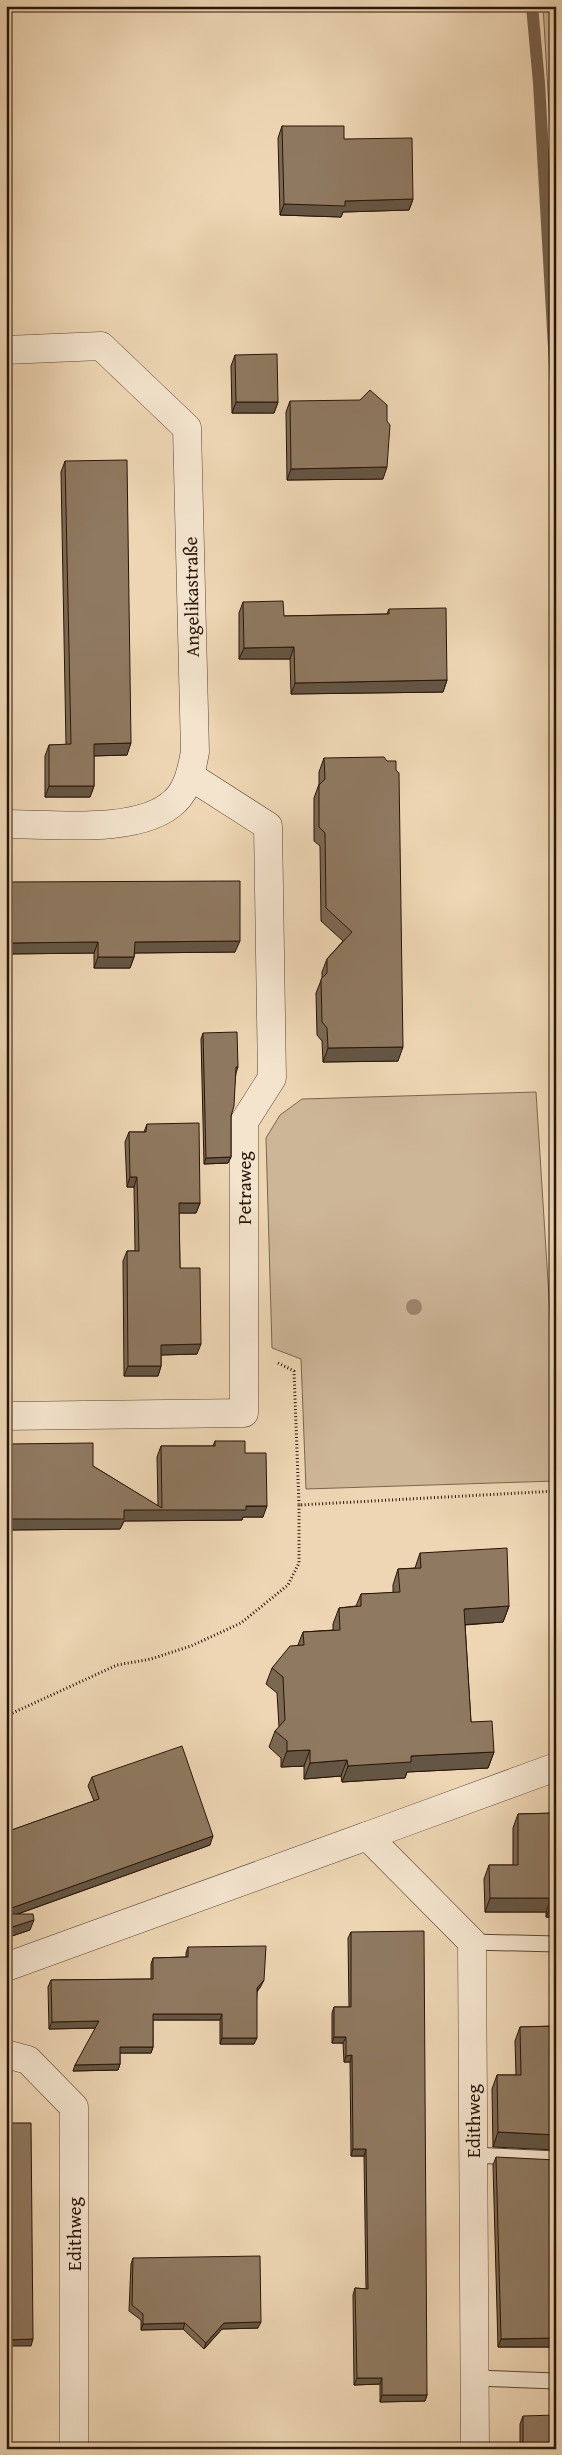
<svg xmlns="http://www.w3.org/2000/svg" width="562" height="2455" font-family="'Gentium Book Plus',serif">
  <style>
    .green { fill: #cdb597; stroke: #7b6550 }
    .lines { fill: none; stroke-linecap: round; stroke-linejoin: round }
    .stream { stroke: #77614c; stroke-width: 12 }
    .lane-casing { stroke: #5a4533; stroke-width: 17 }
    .street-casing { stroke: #5a4533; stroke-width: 29 }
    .path { stroke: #291508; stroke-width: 3; stroke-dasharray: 1 2.5; stroke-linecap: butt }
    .lane { stroke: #f4e4ce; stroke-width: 15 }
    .street { stroke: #f4e4ce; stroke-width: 28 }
    .tree { fill: #9d866d }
    .wall { fill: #7b6853; stroke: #291508 }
    .shaded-wall { fill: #645544; stroke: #291508 }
    .building { fill: #8f7961; stroke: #291508 }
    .labels { text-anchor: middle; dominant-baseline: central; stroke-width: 4; stroke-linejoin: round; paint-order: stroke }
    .street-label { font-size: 19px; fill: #291508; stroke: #f4e4ce }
  </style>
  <rect width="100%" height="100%" fill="#eed6b4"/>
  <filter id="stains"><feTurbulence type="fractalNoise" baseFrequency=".004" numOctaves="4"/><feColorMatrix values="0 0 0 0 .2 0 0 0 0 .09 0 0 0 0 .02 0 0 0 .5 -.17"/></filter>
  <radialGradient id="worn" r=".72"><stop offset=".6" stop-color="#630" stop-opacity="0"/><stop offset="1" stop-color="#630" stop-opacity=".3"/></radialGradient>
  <g class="green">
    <path d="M 543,6 L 556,6 L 556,230 Z"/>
    <path d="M 536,1092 L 556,1408 L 556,1481 L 306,1489 L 301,1359 L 272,1348 L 266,1138 L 280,1115 L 302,1099 Z"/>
  </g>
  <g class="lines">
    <path class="stream" d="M 532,6 L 539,83 L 556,383"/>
    <defs>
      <g id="lane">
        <path d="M 472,1942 L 556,1944"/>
        <path d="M 473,2155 L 556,2159"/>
        <path d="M 474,2378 L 556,2381"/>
      </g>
      <g id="street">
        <path d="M 6,350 L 101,346 L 187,428 L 195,752 C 192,768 188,789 175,801 C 141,835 52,824 6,824"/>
        <path d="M 6,1416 L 244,1413 L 244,1122 L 272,1078 L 268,826 L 190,776"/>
        <path d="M 367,1836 L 556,1767"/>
        <path d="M 6,1967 L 367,1836 L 472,1942 L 475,2449"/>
        <path d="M 6,2054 L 28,2060 L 74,2107 L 74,2449"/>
      </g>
    </defs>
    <use href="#lane" class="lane-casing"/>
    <use href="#street" class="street-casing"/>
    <g class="path">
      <path d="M 278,1363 L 294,1371 L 299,1505"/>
      <path d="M 6,1716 L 117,1665 L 151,1659 L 191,1646 L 241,1623 L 288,1585 L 299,1563 L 299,1505 L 556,1491"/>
    </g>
    <use href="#lane" class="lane"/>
    <use href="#street" class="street"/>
  </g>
  <circle class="tree" cx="414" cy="1307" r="8"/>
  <g class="wall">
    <path d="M 282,126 L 344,139 L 413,199 L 409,210 L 343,212 L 341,217 L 280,215 L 278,138 Z"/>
    <path d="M 235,355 L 278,402 L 274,413 L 232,413 L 231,366 Z"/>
    <path d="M 290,401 L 383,479 L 287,480 L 286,412 Z"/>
    <path d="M 65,461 L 127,755 L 94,756 L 94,786 L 90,797 L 45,797 L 45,756 L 49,745 L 66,745 L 61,472 Z"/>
    <path d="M 243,602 L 284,616 L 387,614 L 389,609 L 447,680 L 443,692 L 291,694 L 290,659 L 239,659 L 239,613 Z"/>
    <path d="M 324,758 L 398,1061 L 323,1062 L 322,1041 L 317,1035 L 316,993 L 322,978 L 322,972 L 327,959 L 343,941 L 321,921 L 320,846 L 314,841 L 314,798 L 319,784 L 319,772 Z"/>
    <path d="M 6,882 L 235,952 L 135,953 L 134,957 L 130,968 L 94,968 L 94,953 L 6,954 Z"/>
    <path d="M 203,1033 L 238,1067 L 236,1073 L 231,1116 L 231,1157 L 228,1163 L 204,1164 L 201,1039 Z"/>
    <path d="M 147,1124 L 200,1203 L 196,1213 L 179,1213 L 180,1268 L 197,1354 L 161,1355 L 161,1366 L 158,1376 L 124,1376 L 123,1261 L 127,1251 L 135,1251 L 134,1187 L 127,1187 L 125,1142 L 129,1132 L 144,1132 Z"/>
    <path d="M 215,1441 L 245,1453 L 263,1517 L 243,1517 L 242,1520 L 124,1521 L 120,1529 L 6,1530 L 6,1444 L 93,1466 L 158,1506 L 157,1457 L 161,1446 L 213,1446 Z"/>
    <path d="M 420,1553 L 509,1606 L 503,1622 L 465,1625 L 471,1722 L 494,1752 L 488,1768 L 407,1772 L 405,1778 L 342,1782 L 341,1776 L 304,1779 L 304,1766 L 281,1767 L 281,1758 L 269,1747 L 275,1731 L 279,1727 L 277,1693 L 266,1684 L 272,1668 L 298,1645 L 303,1632 L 333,1630 L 333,1624 L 339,1608 L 356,1606 L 361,1594 L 393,1593 L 393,1585 L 398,1569 L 415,1568 Z"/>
    <path d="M 92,1777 L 210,1845 L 18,1914 L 30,1930 L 6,1938 L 6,1832 L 94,1801 L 88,1786 Z"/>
    <path d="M 556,1813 L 556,1917 L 546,1917 L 546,1912 L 485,1912 L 484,1879 L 489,1865 L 513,1865 L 513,1828 L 518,1814 Z"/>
    <path d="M 351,1932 L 427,2395 L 425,2401 L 380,2402 L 380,2384 L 354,2385 L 353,2295 L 355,2288 L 366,2289 L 364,2156 L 351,2156 L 350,2062 L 344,2062 L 343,2043 L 332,2043 L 332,2013 L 334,2007 L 349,2007 L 348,1938 Z"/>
    <path d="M 188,1947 L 261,1986 L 257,1992 L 254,2044 L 220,2044 L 220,2020 L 153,2020 L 153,2047 L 151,2053 L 120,2053 L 120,2064 L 118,2070 L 73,2071 L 96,2028 L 49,2029 L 48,1987 L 51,1980 L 151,1979 L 151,1964 L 153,1958 L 186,1957 L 186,1953 Z"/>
    <path d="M 556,2026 L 493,2147 L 492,2089 L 497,2075 L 516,2075 L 515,2041 L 520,2027 Z"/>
    <path d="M 496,2157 L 556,2347 L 498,2347 L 493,2165 Z"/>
    <path d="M 133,2258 L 258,2328 L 222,2329 L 204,2349 L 183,2329 L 141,2330 L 141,2320 L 129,2311 L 131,2264 Z"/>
    <path d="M 523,2416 L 556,2449 L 520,2449 L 520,2424 Z"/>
  </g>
  <g class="shaded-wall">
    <path d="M 413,199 L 409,210 L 343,212 L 341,217 L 280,215 L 284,204 L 345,201 Z"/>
    <path d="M 236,402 L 278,402 L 274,413 L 232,413 Z"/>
    <path d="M 387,467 L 383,479 L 287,480 L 291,469 Z"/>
    <path d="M 294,647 L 290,659 L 239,659 L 244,648 Z"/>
    <path d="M 447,680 L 443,692 L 291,694 L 295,683 Z"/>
    <path d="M 131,743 L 127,755 L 89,756 L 94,744 Z"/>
    <path d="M 49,786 L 94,786 L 90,797 L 45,797 Z"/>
    <path d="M 240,941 L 235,952 L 131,953 L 135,942 Z"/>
    <path d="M 98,942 L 94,953 L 6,954 L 6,943 Z"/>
    <path d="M 98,957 L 134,957 L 130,968 L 94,968 Z"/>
    <path d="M 403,1047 L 398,1061 L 323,1062 L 328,1048 Z"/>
    <path d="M 231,1157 L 228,1163 L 204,1164 L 206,1158 Z"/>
    <path d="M 130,1177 L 137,1177 L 134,1187 L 127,1187 Z"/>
    <path d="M 179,1203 L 200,1203 L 196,1213 L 175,1213 Z"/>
    <path d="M 201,1344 L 197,1354 L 158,1355 L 161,1345 Z"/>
    <path d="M 128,1366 L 161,1366 L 158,1376 L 124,1376 Z"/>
    <path d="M 267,1506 L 263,1517 L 243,1517 L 242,1520 L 124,1521 L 120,1529 L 6,1530 L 6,1519 L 124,1510 Z"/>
    <path d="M 509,1606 L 503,1622 L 459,1625 L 464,1609 Z"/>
    <path d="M 310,1750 L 304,1766 L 281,1767 L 287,1751 Z"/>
    <path d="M 494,1752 L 488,1768 L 407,1772 L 405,1778 L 342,1782 L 348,1766 L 411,1756 Z"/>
    <path d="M 347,1760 L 341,1776 L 304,1779 L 310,1763 Z"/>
    <path d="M 213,1836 L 210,1845 L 6,1918 L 6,1910 Z"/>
    <path d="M 490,1898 L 551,1898 L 546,1912 L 485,1912 Z"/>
    <path d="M 551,1904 L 556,1904 L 556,1917 L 546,1917 Z"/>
    <path d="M 34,1920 L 30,1930 L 6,1938 L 6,1929 Z"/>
    <path d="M 264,1980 L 261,1986 L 255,1994 L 257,1988 Z"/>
    <path d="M 153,2014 L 222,2014 L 220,2020 L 151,2020 Z"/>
    <path d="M 99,2021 L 97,2028 L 49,2029 L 52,2022 Z"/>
    <path d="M 334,2037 L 346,2037 L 343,2043 L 332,2043 Z"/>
    <path d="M 222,2038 L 257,2038 L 254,2044 L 220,2044 Z"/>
    <path d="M 120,2047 L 153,2047 L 151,2053 L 118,2053 Z"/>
    <path d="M 352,2055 L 350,2062 L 344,2062 L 346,2056 Z"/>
    <path d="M 120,2064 L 118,2070 L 73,2071 L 75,2065 Z"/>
    <path d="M 498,2132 L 556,2135 L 556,2150 L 493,2147 Z"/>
    <path d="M 353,2149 L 366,2149 L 364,2156 L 351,2156 Z"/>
    <path d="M 261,2322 L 258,2328 L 222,2329 L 204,2349 L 206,2343 L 224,2323 Z"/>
    <path d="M 185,2323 L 183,2329 L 141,2330 L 143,2324 Z"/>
    <path d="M 556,2338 L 556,2347 L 498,2347 L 501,2339 Z"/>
    <path d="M 33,2339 L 31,2346 L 6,2346 L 6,2340 Z"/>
    <path d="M 357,2378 L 382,2378 L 380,2384 L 354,2385 Z"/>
    <path d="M 382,2395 L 427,2395 L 425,2401 L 380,2402 Z"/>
  </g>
  <g class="building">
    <path d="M 282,126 L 344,126 L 344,139 L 412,138 L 413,199 L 345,201 L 345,206 L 284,204 Z"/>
    <path d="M 277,354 L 278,402 L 236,402 L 235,355 Z"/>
    <path d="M 370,390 L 387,405 L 387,421 L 390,425 L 387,467 L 291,469 L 290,401 L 360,400 Z"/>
    <path d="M 127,460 L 131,743 L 94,744 L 94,786 L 49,786 L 49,745 L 71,744 L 65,461 Z"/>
    <path d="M 283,601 L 284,616 L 389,614 L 389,609 L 446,608 L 447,680 L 295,683 L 294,647 L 244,648 L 243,602 Z"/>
    <path d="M 384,757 L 387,761 L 396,761 L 396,770 L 399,773 L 403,1047 L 328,1048 L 327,1028 L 322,1022 L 321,979 L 327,973 L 327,959 L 352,932 L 326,908 L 325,833 L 319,827 L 319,785 L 325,779 L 324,758 Z"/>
    <path d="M 240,881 L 240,941 L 135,942 L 134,957 L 98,957 L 98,942 L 6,943 L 6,882 Z"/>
    <path d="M 237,1032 L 238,1067 L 236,1067 L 234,1106 L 231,1116 L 231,1157 L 206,1158 L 203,1033 Z"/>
    <path d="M 199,1123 L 200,1203 L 179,1203 L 180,1268 L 200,1268 L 201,1344 L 161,1345 L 161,1366 L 128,1366 L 127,1251 L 139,1251 L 137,1177 L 130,1177 L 129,1132 L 146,1132 L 147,1124 Z"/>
    <path d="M 215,1441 L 245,1441 L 245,1453 L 266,1453 L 267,1506 L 246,1506 L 246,1510 L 124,1510 L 124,1519 L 6,1519 L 6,1444 L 93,1443 L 93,1466 L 162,1508 L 161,1446 L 215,1446 Z"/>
    <path d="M 507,1548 L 509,1606 L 464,1609 L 471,1722 L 492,1721 L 494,1752 L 411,1756 L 411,1762 L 348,1766 L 347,1760 L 310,1763 L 310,1750 L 287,1751 L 287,1741 L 275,1731 L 285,1720 L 283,1677 L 272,1668 L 290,1646 L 304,1645 L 303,1632 L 340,1630 L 339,1608 L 361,1606 L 361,1594 L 400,1592 L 398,1569 L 421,1568 L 420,1553 Z"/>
    <path d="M 182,1746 L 213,1836 L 6,1910 L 6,1832 L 99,1799 L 92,1777 Z"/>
    <path d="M 556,1813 L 556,1904 L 551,1904 L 551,1898 L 490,1898 L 489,1865 L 518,1865 L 518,1814 Z"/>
    <path d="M 6,1914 L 33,1914 L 34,1920 L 6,1929 Z"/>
    <path d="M 424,1931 L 427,2395 L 382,2395 L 382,2378 L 357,2378 L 355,2288 L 368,2289 L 366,2149 L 353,2149 L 352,2055 L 346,2056 L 346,2037 L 334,2037 L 334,2007 L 351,2007 L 351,1932 Z"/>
    <path d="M 266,1946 L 264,1980 L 257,1988 L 257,2038 L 222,2038 L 222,2014 L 153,2014 L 153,2047 L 120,2047 L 120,2064 L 75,2065 L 99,2021 L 52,2022 L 51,1980 L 153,1979 L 153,1958 L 188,1957 L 188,1947 Z"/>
    <path d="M 556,2026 L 556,2135 L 498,2132 L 497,2075 L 521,2075 L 520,2027 Z"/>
    <path d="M 6,2123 L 31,2123 L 33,2339 L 6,2340 Z"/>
    <path d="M 496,2157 L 556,2160 L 556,2338 L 501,2339 Z"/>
    <path d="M 260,2256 L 261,2322 L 224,2323 L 206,2343 L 185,2323 L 143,2324 L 143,2314 L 132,2305 L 133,2258 Z"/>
    <path d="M 556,2415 L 556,2449 L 523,2449 L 523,2416 Z"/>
  </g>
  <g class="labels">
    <g class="street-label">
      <text transform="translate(191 597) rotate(-91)">Angelikastraße</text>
      <text transform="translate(244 1188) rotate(-90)">Petraweg</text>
      <text transform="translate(473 2121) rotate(-90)">Edithweg</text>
      <text transform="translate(74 2234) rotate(-90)">Edithweg</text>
    </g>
  </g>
  <rect width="562" height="2455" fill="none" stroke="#eed6b4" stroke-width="25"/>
  <rect x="8" y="8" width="547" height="2440" fill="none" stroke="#291508" stroke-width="2.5"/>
  <rect x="12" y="12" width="537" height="2430" fill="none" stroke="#291508"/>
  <rect width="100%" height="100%" filter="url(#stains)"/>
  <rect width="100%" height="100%" fill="url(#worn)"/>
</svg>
